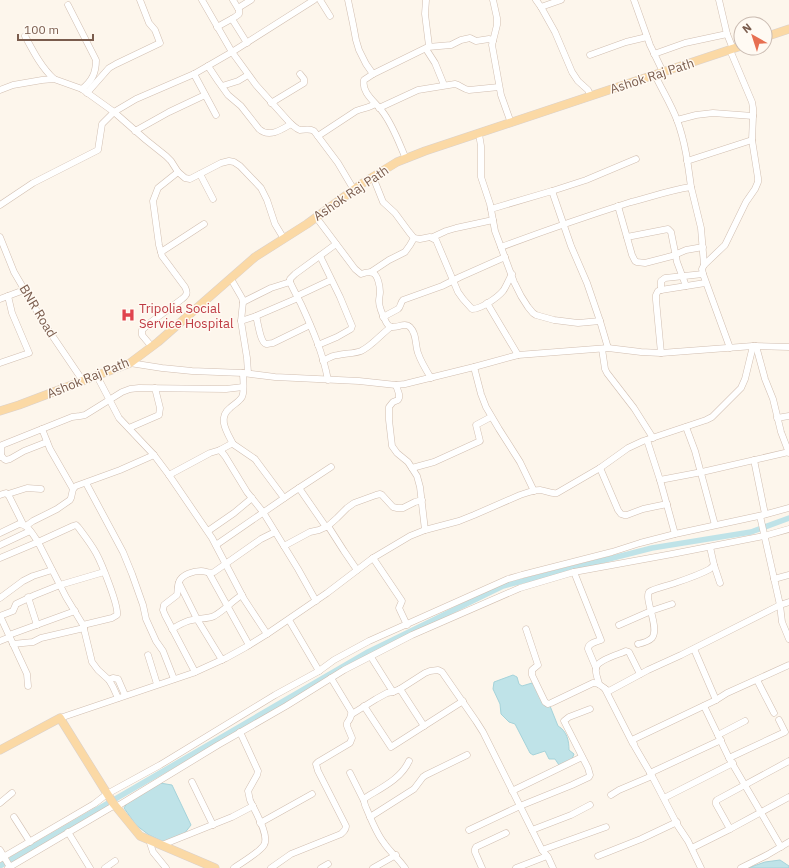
<svg xmlns="http://www.w3.org/2000/svg" width="789" height="868" font-family="'IBM Plex Sans',sans-serif">
  <style>
    .water { fill: #bfe3e8; stroke: #a5d3da }
    .lines { fill: none; stroke-linecap: round; stroke-linejoin: round }
    .canal { stroke: #bfe3e8; stroke-width: 5.5 }
    .minor-casing { stroke: #d1beb0; stroke-width: 7 }
    .major-casing { stroke: #dad1cd; stroke-width: 9 }
    .minor { stroke: #fff; stroke-width: 6 }
    .major { stroke: #fbd9a5; stroke-width: 8 }
    .labels { text-anchor: middle; dominant-baseline: central; stroke-width: 3; stroke-linejoin: round; paint-order: stroke }
    .street-label { font-size: 13px; fill: #7a5c4d; stroke: #fffaf3 }
    .health-label { font-size: 13px; fill: #be3a42; stroke: #fffaf3; text-anchor: start }
  </style>
  <rect width="100%" height="100%" fill="#fdf6ec"/>
  <g class="water">
    <path d="M 513,675 L 517,677 L 519,684 L 522,686 L 532,683 L 541,693 L 545,706 L 550,706 L 558,726 C 567,731 569,741 569,750 L 574,754 L 572,759 L 559,765 L 555,759 L 549,759 L 545,751 L 533,755 L 530,753 L 515,724 L 509,722 L 501,714 L 500,704 L 493,689 L 494,682 Z"/>
    <path d="M 160,783 L 172,785 L 191,825 L 184,834 L 164,842 L 149,835 L 136,825 L 124,808 L 127,803 Z"/>
    <path d="M 780,860 L 789,866 L 789,868 L 748,868 L 765,862 Z"/>
  </g>
  <g class="lines">
    <path class="canal" d="M 0,866 L 368,652 L 503,586 L 652,548 L 751,532 L 789,518"/>
    <defs>
      <g id="minor">
        <path d="M 202,0 L 232,52 L 256,85 L 291,124 C 294,126 296,129 300,130 C 306,130 309,128 314,131 L 338,163 L 354,190"/>
        <path d="M 320,0 L 330,16"/>
        <path d="M 348,0 L 353,24 L 356,40 L 359,50 L 366,64 L 373,74 L 364,80 C 361,92 375,102 382,111 C 393,125 399,143 406,159"/>
        <path d="M 493,0 L 497,18 L 497,25 L 492,45 L 501,95 L 511,123"/>
        <path d="M 536,0 L 541,7 L 555,32 L 572,72 L 578,81 L 588,90 L 591,96"/>
        <path d="M 634,0 L 650,45 L 663,72"/>
        <path d="M 719,0 L 727,34 L 733,49"/>
        <path d="M 68,5 L 96,60 C 96,73 92,81 82,89"/>
        <path d="M 541,7 L 561,0"/>
        <path d="M 238,8 L 251,0"/>
        <path d="M 232,19 L 247,43"/>
        <path d="M 217,27 L 235,17 L 239,14 L 239,10 L 233,0"/>
        <path d="M 25,36 C 33,51 41,67 54,79"/>
        <path d="M 428,47 L 451,45 L 461,40 L 470,38 L 476,41 L 489,39 L 493,41"/>
        <path d="M 426,49 L 435,63 L 444,85"/>
        <path d="M 654,54 L 685,43 L 727,34"/>
        <path d="M 590,55 L 626,42 L 647,37"/>
        <path d="M 208,66 L 218,81 L 228,95 L 241,106 L 259,129 C 269,138 281,130 291,124"/>
        <path d="M 194,74 L 216,115"/>
        <path d="M 373,74 L 428,47 L 429,46 L 425,14 L 426,0"/>
        <path d="M 655,75 C 662,90 671,104 677,120 C 685,141 688,164 691,187"/>
        <path d="M 222,86 L 238,81 L 248,75"/>
        <path d="M 0,90 L 13,85 L 42,80 L 54,79 L 82,89 L 114,112 L 146,140 L 166,156 L 171,161 L 178,172 L 185,178 L 190,179 L 221,163 L 229,161 L 234,162 L 240,166 L 261,188 L 267,200 L 275,224 L 284,239"/>
        <path d="M 87,93 L 109,68 L 116,64 L 160,43 L 155,30 L 149,23 L 140,0"/>
        <path d="M 271,103 L 304,83 L 304,79 L 300,74"/>
        <path d="M 379,108 L 418,90 L 455,84 C 460,85 463,89 469,90 L 499,87"/>
        <path d="M 677,120 L 696,115 L 713,113 L 753,116"/>
        <path d="M 135,131 L 169,112 L 205,95"/>
        <path d="M 479,134 L 481,146 L 481,177 L 490,204 L 495,231 L 514,282 L 521,296 L 528,307 L 533,313 L 536,315 L 554,320 L 578,323 L 600,321"/>
        <path d="M 318,136 L 356,111 C 363,108 369,108 375,104"/>
        <path d="M 687,161 L 752,140"/>
        <path d="M 200,174 L 213,199"/>
        <path d="M 373,177 L 383,202 L 395,213 L 409,232 L 414,238 L 420,239 L 430,237 L 436,240 L 458,292 L 463,299 L 472,309 C 481,309 497,298 503,291 C 506,287 509,279 512,274"/>
        <path d="M 552,191 L 586,180 L 636,159"/>
        <path d="M 0,205 L 33,183 L 98,150 L 102,124 L 114,112 L 136,99 L 194,74 L 232,52 L 314,0"/>
        <path d="M 618,206 L 632,255 L 635,261 L 637,262 L 645,263 L 672,256 L 686,250 L 703,247"/>
        <path d="M 491,209 L 552,191 L 571,246 L 587,283 L 600,321 L 608,348"/>
        <path d="M 316,217 L 355,269 L 361,274 C 364,273 369,271 373,273 C 378,275 380,287 380,292 C 380,295 379,298 379,301 C 379,308 383,316 386,322 C 392,334 403,320 410,327 C 417,334 415,345 418,353 C 421,362 426,370 431,378"/>
        <path d="M 0,237 L 14,272 L 45,325 L 83,381"/>
        <path d="M 433,237 L 446,231 L 456,228 L 493,220"/>
        <path d="M 627,237 L 668,229 L 671,232 L 677,262 L 686,286"/>
        <path d="M 501,247 C 544,231 587,216 631,202 C 651,197 670,190 691,187 L 701,228 L 704,265 L 702,269 L 703,274 L 730,348"/>
        <path d="M 161,252 L 204,224"/>
        <path d="M 704,265 L 725,245 L 746,202 L 755,189 L 758,182 L 758,178 L 752,140 L 753,116 L 753,108 L 752,102 L 730,50"/>
        <path d="M 371,272 L 389,260 L 405,252 L 410,245 L 414,238"/>
        <path d="M 231,279 L 242,298 L 243,302 L 241,321 L 247,358 L 248,373"/>
        <path d="M 661,290 L 661,281 L 665,278 L 703,274"/>
        <path d="M 297,296 L 331,280"/>
        <path d="M 0,299 L 24,290"/>
        <path d="M 243,302 L 271,288 L 290,282"/>
        <path d="M 487,303 L 518,355"/>
        <path d="M 256,316 C 258,322 260,342 266,344 C 268,344 271,343 273,343 L 310,325"/>
        <path d="M 383,317 L 398,309 C 401,307 400,303 403,300 L 442,286 L 460,277 L 505,257"/>
        <path d="M 241,321 L 256,316 L 298,298"/>
        <path d="M 318,345 L 337,337 L 351,329 L 352,326 L 340,297 L 320,256"/>
        <path d="M 756,346 L 765,379 L 773,399 L 781,432 L 789,453"/>
        <path d="M 152,347 L 142,335 L 142,330 L 151,322 L 182,299 C 187,295 188,293 185,287 L 162,256 L 159,245 L 153,201 L 158,188 L 178,172"/>
        <path d="M 602,349 L 605,369 L 607,373 L 634,408 L 653,438"/>
        <path d="M 661,353 L 656,300 L 656,295 L 658,291 L 661,290 L 705,283"/>
        <path d="M 323,361 C 328,358 333,355 338,355 C 346,353 353,354 361,351 C 372,346 381,334 391,327"/>
        <path d="M 0,363 L 29,353 L 12,313 L 8,296"/>
        <path d="M 130,363 L 162,368 L 192,371 L 243,373 L 275,377 L 359,381 L 396,385 L 405,384 L 474,367 L 518,355 L 608,348 L 641,352 L 661,353 L 753,346 L 789,347"/>
        <path d="M 474,367 L 481,394 L 486,407 L 499,429 L 520,462 L 534,491"/>
        <path d="M 97,376 L 119,418 L 154,455 L 169,475 L 212,538 L 244,599 L 267,634"/>
        <path d="M 328,380 C 323,353 312,328 301,304 C 297,296 293,289 290,282 L 290,279 L 295,274 L 336,244"/>
        <path d="M 396,385 L 399,394 L 399,398 L 398,400 L 393,402 L 389,407 L 389,420 L 392,446 L 397,453 L 408,462 L 417,476 L 420,487 L 425,530"/>
        <path d="M 777,418 L 789,416"/>
        <path d="M 686,427 L 695,451 L 715,525"/>
        <path d="M 129,428 L 159,415 L 160,408 L 155,388"/>
        <path d="M 42,429 L 72,417 L 80,416 L 85,415 L 122,392 L 130,389 L 139,388 L 226,389 L 243,387"/>
        <path d="M 647,440 L 660,480 L 675,534"/>
        <path d="M 233,444 C 227,432 217,418 230,408 C 234,404 239,402 242,397 C 245,391 243,380 243,373"/>
        <path d="M 220,450 L 225,456 L 247,492 L 263,512 L 298,569 L 316,601"/>
        <path d="M 1,455 L 4,459 L 6,460 L 10,459 L 24,451 L 47,442"/>
        <path d="M 0,457 C 3,453 0,449 2,445 L 42,429 L 50,449 L 73,489"/>
        <path d="M 754,460 L 765,514"/>
        <path d="M 412,468 L 434,462 L 478,442 L 480,441 L 476,425 L 491,417"/>
        <path d="M 600,468 L 618,510 L 621,514 L 624,515 L 627,515 L 643,509 L 667,504"/>
        <path d="M 169,475 L 210,453 L 220,450 L 231,444 L 233,444 L 255,459 L 284,498"/>
        <path d="M 660,480 L 702,472 L 789,452"/>
        <path d="M 86,483 L 123,552 L 132,574 L 143,605 L 146,619 L 156,641 L 163,651 L 174,679"/>
        <path d="M 299,488 L 326,527"/>
        <path d="M 8,494 L 27,488 L 41,489"/>
        <path d="M 0,495 L 6,493 L 9,496 L 23,524"/>
        <path d="M 760,516 L 780,605 L 782,622 L 789,639"/>
        <path d="M 26,526 L 33,521 L 57,509 L 70,500 L 71,498 L 73,489 L 76,486 L 120,470 L 154,455"/>
        <path d="M 328,526 L 344,551 L 357,570"/>
        <path d="M 208,531 L 234,513 L 252,498"/>
        <path d="M 0,533 L 19,524 C 28,524 33,535 38,542 L 73,526 L 76,525 L 78,527 C 84,535 91,544 96,553 C 101,562 119,606 117,615 L 112,618 L 83,625"/>
        <path d="M 0,545 L 30,531"/>
        <path d="M 216,545 L 293,492 L 331,467"/>
        <path d="M 284,546 L 310,532 L 319,530 L 328,526 L 337,518 L 347,508 L 354,503 L 376,495 L 380,494 L 382,495 L 393,507 L 397,508 L 403,508 L 415,502 L 422,500"/>
        <path d="M 0,558 L 38,542 L 66,597 L 83,625 L 92,662 L 98,670 L 109,680 L 113,687 L 118,698"/>
        <path d="M 373,558 L 402,601 L 399,608 L 407,625"/>
        <path d="M 714,565 L 720,583"/>
        <path d="M 574,572 L 601,640 C 596,642 588,643 588,649 L 596,668"/>
        <path d="M 209,573 L 249,645"/>
        <path d="M 774,579 L 789,575"/>
        <path d="M 179,583 L 197,619 L 222,660"/>
        <path d="M 28,597 L 37,625"/>
        <path d="M 0,598 L 23,581 L 33,576 L 52,570"/>
        <path d="M 0,616 L 13,611 L 16,604 L 35,595 L 60,585 L 104,572"/>
        <path d="M 0,616 L 27,674 L 28,686"/>
        <path d="M 289,620 L 319,671"/>
        <path d="M 619,625 L 651,611 L 672,604"/>
        <path d="M 172,629 C 179,625 185,621 192,620 C 200,618 208,619 214,616 C 225,610 232,601 242,595"/>
        <path d="M 526,629 L 538,665 L 532,670 L 532,675 L 545,702 L 548,704 L 551,703 L 593,683 C 600,682 603,689 609,691 L 648,670 L 681,655 L 780,605 L 789,602"/>
        <path d="M 9,635 L 75,611"/>
        <path d="M 0,641 L 10,637"/>
        <path d="M 13,644 L 33,642 L 41,638 L 84,628"/>
        <path d="M 638,644 C 643,643 649,641 652,638 C 660,628 644,599 649,592 C 652,589 670,585 675,583 C 687,579 699,575 710,569 L 714,565 L 710,547"/>
        <path d="M 694,649 L 716,700"/>
        <path d="M 148,655 L 157,684"/>
        <path d="M 371,657 L 393,692"/>
        <path d="M 195,672 L 165,615 L 163,610 L 164,605 L 177,595 C 178,591 177,586 179,582 C 182,574 194,571 201,571 C 206,571 209,574 214,572 L 261,539 L 275,532"/>
        <path d="M 109,680 L 113,678 L 118,679 L 125,695"/>
        <path d="M 757,680 L 774,713"/>
        <path d="M 599,684 C 598,679 595,673 596,668 C 597,660 620,654 626,651 L 629,652 L 640,674"/>
        <path d="M 400,689 L 424,726"/>
        <path d="M 605,689 L 633,744"/>
        <path d="M 364,706 L 391,747 L 463,701"/>
        <path d="M 704,706 L 729,758 L 785,732 L 779,720"/>
        <path d="M 352,714 L 376,699 L 387,693 L 393,692 L 400,689 L 425,673 L 430,671 L 438,670 L 442,672 L 476,721 L 483,732 L 542,850 L 548,857 L 553,868"/>
        <path d="M 60,718 L 193,673 L 226,658 L 246,647 L 267,634 L 327,593 L 373,558 L 410,536 L 425,530 L 459,521 L 474,515 L 520,495 C 526,493 534,490 540,490 C 547,491 551,494 557,493 L 600,468 L 628,448 L 643,441 L 706,420 L 712,417 L 741,388 L 745,379 L 753,346"/>
        <path d="M 718,735 L 745,721"/>
        <path d="M 729,758 L 781,847"/>
        <path d="M 350,773 L 364,801"/>
        <path d="M 650,773 L 721,740"/>
        <path d="M 192,782 L 213,825"/>
        <path d="M 512,791 L 582,757"/>
        <path d="M 611,795 L 619,790 L 652,776"/>
        <path d="M 664,798 L 733,763"/>
        <path d="M 0,803 L 12,793"/>
        <path d="M 116,807 L 218,745 L 286,706 L 344,670 L 412,635 L 520,588 L 574,572 L 672,554 L 764,536 L 789,529"/>
        <path d="M 14,817 L 30,842"/>
        <path d="M 370,817 L 414,789 L 423,777 L 426,775 L 467,755"/>
        <path d="M 260,823 L 312,794"/>
        <path d="M 730,829 L 789,797"/>
        <path d="M 469,830 L 520,806 L 572,785 L 589,777 L 590,775 L 588,768 L 564,721 L 569,717 L 590,709"/>
        <path d="M 532,830 L 571,815 L 590,805"/>
        <path d="M 68,832 L 90,868"/>
        <path d="M 149,840 L 153,852 L 166,868"/>
        <path d="M 162,845 L 232,817 L 253,806"/>
        <path d="M 692,848 L 730,829 L 716,804 L 716,801 L 717,800 L 789,761"/>
        <path d="M 0,850 L 10,867"/>
        <path d="M 542,850 L 606,827"/>
        <path d="M 598,856 L 641,839 L 677,822"/>
        <path d="M 0,859 L 94,804 L 107,794 L 160,765 L 275,695 L 319,671 L 334,660 L 369,641 L 508,579 L 522,575 L 612,552 L 640,543 L 675,534 L 763,515 L 789,508"/>
        <path d="M 8,868 L 115,805"/>
        <path d="M 105,868 L 115,861"/>
        <path d="M 234,868 C 241,863 260,852 264,845 C 270,835 254,810 250,800 C 249,797 249,794 248,791 L 257,775 L 258,771 L 240,732"/>
        <path d="M 271,868 L 291,854 L 341,834 C 344,831 346,830 346,826 L 318,771 L 316,764 L 318,762 L 350,743 L 352,738 L 347,726 L 347,723 C 350,719 352,716 351,711 L 331,678"/>
        <path d="M 321,868 L 328,864"/>
        <path d="M 373,868 L 396,855"/>
        <path d="M 405,868 C 398,858 390,852 384,843 C 376,833 370,817 365,805 L 364,801 L 365,798 C 381,788 401,779 409,761"/>
        <path d="M 482,868 L 475,852 L 475,849 L 476,847 L 506,833"/>
        <path d="M 516,868 L 547,856"/>
        <path d="M 701,868 L 688,841 L 678,826 L 652,776 L 635,747 L 633,741 L 634,739 L 716,700 L 727,693 L 789,665"/>
        <path d="M 741,868 L 767,855 L 789,842"/>
      </g>
      <g id="major">
        <path d="M 765,37 L 789,29"/>
        <path d="M 0,411 L 19,405 L 130,363 L 158,342 L 255,257 L 307,224 L 363,183 L 397,162 L 425,151 L 741,46"/>
        <path d="M 0,750 L 60,718 L 113,803 L 140,836 L 215,868"/>
      </g>
    </defs>
    <use href="#minor" class="minor-casing"/>
    <use href="#major" class="major-casing"/>
    <use href="#minor" class="minor"/>
    <use href="#major" class="major"/>
  </g>
  <defs>
    <symbol id="hospital-bare" viewBox="-9 -9 18 18"><path d="M-5-5h3v3.5h4V-5h3V5h-3V1.5h-4V5h-3Z" fill="#e0444e" stroke="#fffaf3" stroke-width="2.5" paint-order="stroke"/></symbol>
  </defs>
  <g fill-rule="evenodd">
    <use href="#hospital-bare" x="118" y="305" width="20" height="20"/>
  </g>
  <g class="labels">
    <g class="street-label">
      <text transform="translate(652 76) rotate(-18)">Ashok Raj Path</text>
      <text transform="translate(351 193) rotate(-34)">Ashok Raj Path</text>
      <text transform="translate(38 311) rotate(59)">BNR Road</text>
      <text transform="translate(88 378) rotate(-22)">Ashok Raj Path</text>
    </g>
    <g class="health-label">
      <text x="139" y="308">Tripolia Social<tspan x="139" dy="15">Service Hospital</tspan></text>
    </g>
  </g>
  <g transform="translate(753 36) rotate(321)"><circle r="19" fill="#fffaf3" stroke="#cabbb1"/>
  <path d="M0-3L7 15L0 10L-7 15Z" fill="#e76f51"/>
  <text y="-6" font-size="11" font-weight="bold" text-anchor="middle" fill="#7a5c4d">N</text>
  </g>
  <path d="M18 34v6h75v-6" fill="none" stroke="#7a5c4d" stroke-width="2"/>
  <text x="24" y="34" font-size="12" fill="#7a5c4d" stroke="#fffaf3" stroke-width="3" paint-order="stroke">100 m</text>
</svg>
